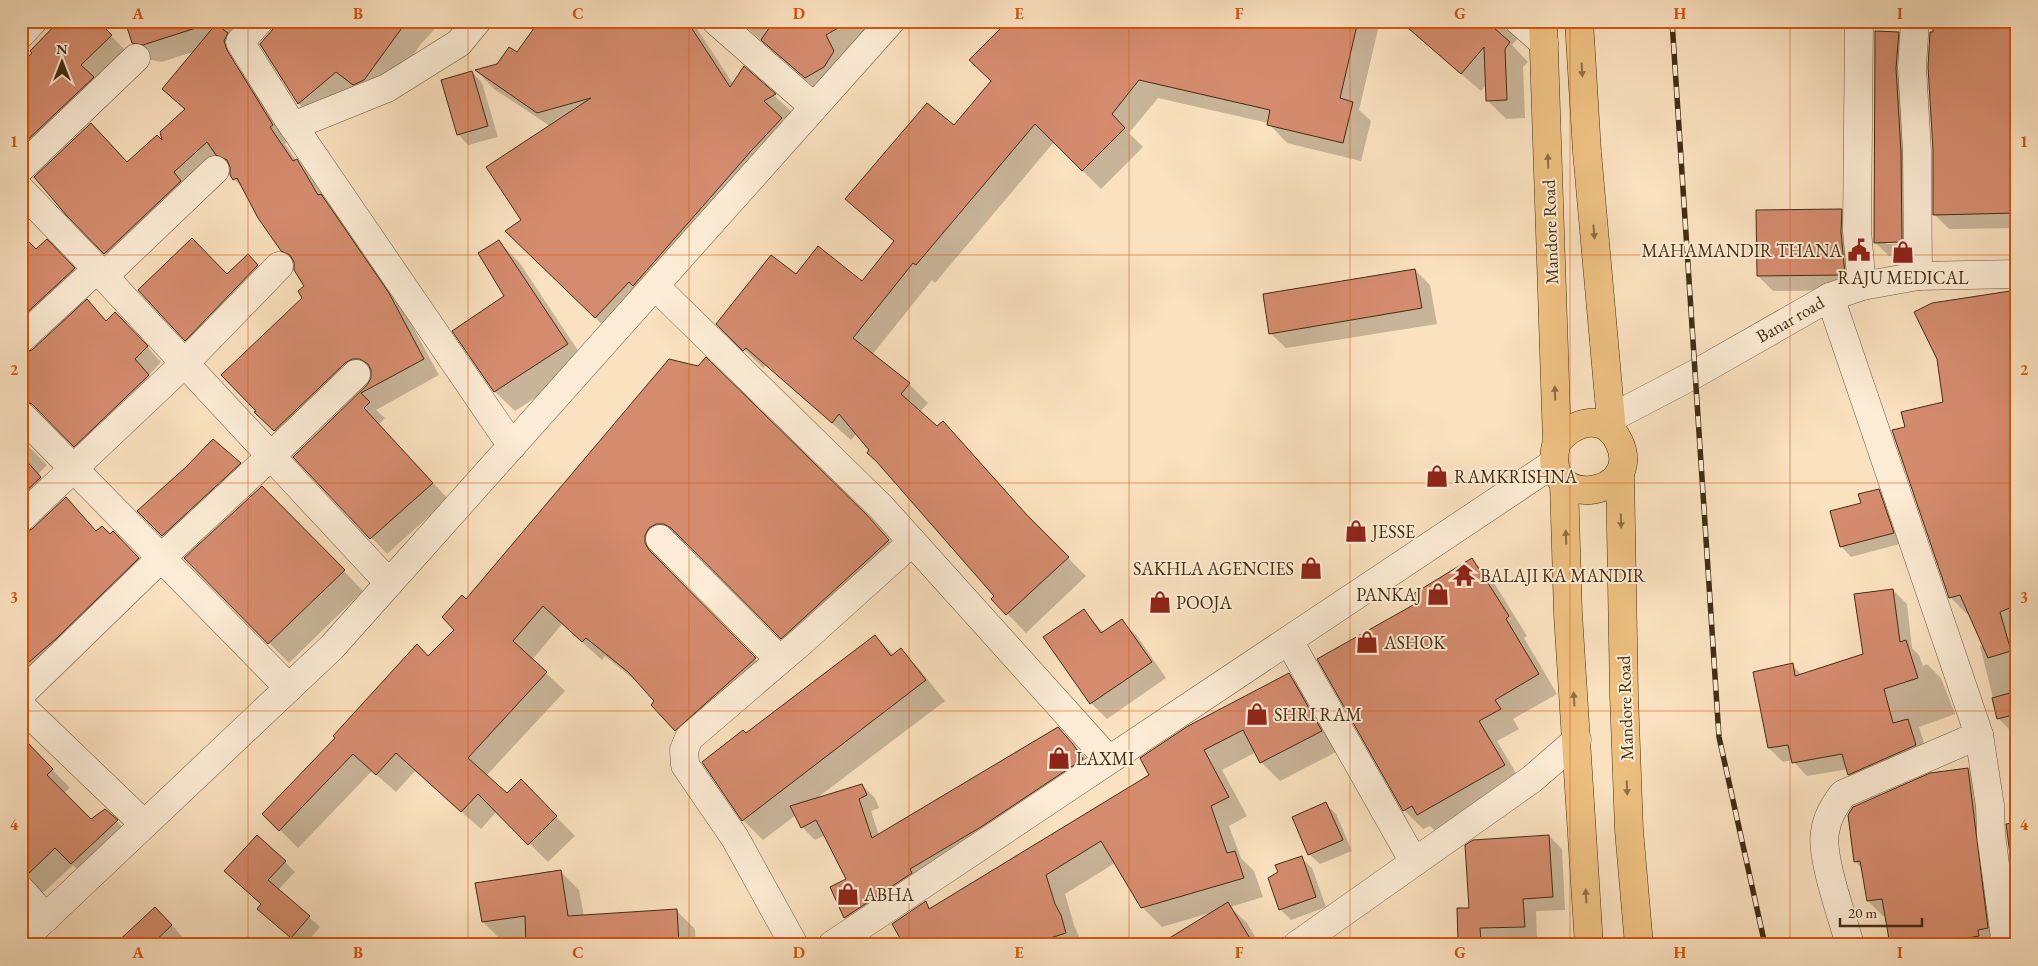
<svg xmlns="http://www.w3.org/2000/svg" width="2038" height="966" font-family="'EB Garamond',serif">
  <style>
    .shadow { fill: #0003; fill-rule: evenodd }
    .building { fill: #d58c6e; stroke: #432d13 }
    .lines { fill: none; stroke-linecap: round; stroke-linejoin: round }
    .minor-casing { stroke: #715a3e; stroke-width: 29 }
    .highway-casing { stroke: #432d13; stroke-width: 29 }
    .minor { stroke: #fcecd5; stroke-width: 28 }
    .highway { stroke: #edc080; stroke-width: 28 }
    .rail-casing { stroke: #432d13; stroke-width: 5.5 }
    .rail { stroke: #fcecd5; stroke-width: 4; stroke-dasharray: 11; stroke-linecap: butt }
    .oneway { fill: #906f44 }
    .grid { fill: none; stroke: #d8550d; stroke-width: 1; stroke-opacity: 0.55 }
    .labels { text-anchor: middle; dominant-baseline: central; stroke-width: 4; stroke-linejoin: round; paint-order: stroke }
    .street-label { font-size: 18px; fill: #432d13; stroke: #fcecd5 }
    .poi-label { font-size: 18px; fill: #432d13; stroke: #fcecd5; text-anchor: start }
    .neatline { fill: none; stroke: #d8550d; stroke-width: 2 }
    .grid-label { font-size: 16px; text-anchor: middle; font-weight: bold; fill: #d8550d }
  </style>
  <rect width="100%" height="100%" fill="#fae1bf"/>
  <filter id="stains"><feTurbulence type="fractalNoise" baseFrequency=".004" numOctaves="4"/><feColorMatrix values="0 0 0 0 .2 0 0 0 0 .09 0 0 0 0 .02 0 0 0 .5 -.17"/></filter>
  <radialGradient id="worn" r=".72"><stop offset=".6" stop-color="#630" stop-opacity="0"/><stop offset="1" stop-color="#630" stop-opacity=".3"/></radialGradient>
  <g class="shadow">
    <path d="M 96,21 L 126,51 L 21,163 L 21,65 Z"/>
    <path d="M 176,21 L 269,21 L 262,30 L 205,48 L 235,65 L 251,81 L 288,141 L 285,144 L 296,160 L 313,177 L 328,203 L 336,211 L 404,311 L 439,375 L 376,410 L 385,418 L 379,424 L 448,499 L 387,554 L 295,457 L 368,386 L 372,374 L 369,374 L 291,446 L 272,428 L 306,286 L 295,264 L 282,250 L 245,190 L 234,179 L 231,168 L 222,159 L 121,269 L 68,215 L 128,163 L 165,144 L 186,111 L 163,89 L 195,51 L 162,62 L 151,60 L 133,42 Z"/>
    <path d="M 282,21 L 442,21 L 421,44 L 382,98 L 316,121 L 299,104 L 261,44 Z"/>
    <path d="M 541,21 L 692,21 L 733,84 L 744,68 L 793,113 L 782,120 L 799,137 L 614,336 L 525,249 L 523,221 L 550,126 L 494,89 L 477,71 L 498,65 L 518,54 Z"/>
    <path d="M 717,21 L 896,21 L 824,96 L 746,27 L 738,23 Z"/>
    <path d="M 1010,21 L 1380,21 L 1359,110 L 1371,121 L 1361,161 L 1287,143 L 1268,123 L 1158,98 L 1129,133 L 1143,147 L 1101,189 L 1054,142 L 935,283 L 932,280 L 872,355 L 909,384 L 928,403 L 920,412 L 937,428 L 943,422 L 1044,534 L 1086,576 L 1026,633 L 993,599 L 996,596 L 857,433 L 851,440 L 766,365 L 763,368 L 718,324 L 796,275 L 862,283 L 895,242 L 847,199 L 954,127 L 993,81 Z"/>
    <path d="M 1399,21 L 1503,21 L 1519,37 L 1512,45 L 1528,62 L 1523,67 L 1525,118 L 1506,119 L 1487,100 L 1487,84 L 1481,91 Z"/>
    <path d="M 2017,21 L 2017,228 L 1949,229 L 1934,214 L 1935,34 Z"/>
    <path d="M 1876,32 L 1898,33 L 1912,47 L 1915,256 L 1889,256 L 1875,242 ZM 1886,241 L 1908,241 L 1908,244 L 1886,244 Z"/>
    <path d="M 472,72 L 482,83 L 498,137 L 468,145 L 458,134 Z"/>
    <path d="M 1841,210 L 1856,225 L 1860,290 L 1773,291 L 1758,276 Z"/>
    <path d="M 21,235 L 36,251 L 61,256 L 88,284 L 21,349 Z"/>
    <path d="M 499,242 L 519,262 L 587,364 L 515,411 L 495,392 L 454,331 L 506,297 Z"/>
    <path d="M 248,256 L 263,271 L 201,355 L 186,340 L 227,276 Z"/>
    <path d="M 1415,270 L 1430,285 L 1437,324 L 1286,348 L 1270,333 Z"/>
    <path d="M 2017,292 L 2016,629 L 2017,743 L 2015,735 L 1998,718 L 1980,646 L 1984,645 L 1969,613 L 1967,614 L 1950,597 L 1906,428 L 1944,403 Z"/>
    <path d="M 87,301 L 107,322 L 130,328 L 161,362 L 149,375 L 163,391 L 89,460 L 75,446 L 32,352 Z"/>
    <path d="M 670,360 L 866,516 L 907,559 L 800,656 L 691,546 L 683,542 L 676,542 L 663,554 L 663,563 L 667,570 L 774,678 L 695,748 L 652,705 L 656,701 L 642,686 L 605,656 L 602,660 L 562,624 L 532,660 L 565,691 L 486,776 L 507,795 L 521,781 L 575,836 L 548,862 L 497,811 L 481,829 L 415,771 L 396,792 L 372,771 L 298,848 L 264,814 L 456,630 L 467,601 Z"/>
    <path d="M 21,439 L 47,465 L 38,474 L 60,498 L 30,527 L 25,534 L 32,531 L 66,499 L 97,532 L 111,536 L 113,533 L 158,578 L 21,676 Z"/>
    <path d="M 240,464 L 250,474 L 173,545 L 139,511 L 187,468 Z"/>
    <path d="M 1878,490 L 1889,501 L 1903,543 L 1851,557 L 1841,546 L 1862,504 Z"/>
    <path d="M 282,507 L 363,591 L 289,663 L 185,558 Z"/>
    <path d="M 1471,559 L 1491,578 L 1527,636 L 1524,638 L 1557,694 L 1513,719 L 1519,729 L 1497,741 L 1523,785 L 1438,833 L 1430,826 L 1423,829 L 1404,810 L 1416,604 Z"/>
    <path d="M 1893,590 L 1907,604 L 1912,648 L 1919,655 L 1923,666 L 1927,664 L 1941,678 L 1955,714 L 1919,727 L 1929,759 L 1863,788 L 1849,774 L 1848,769 L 1807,776 L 1792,760 L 1783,762 L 1769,748 L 1792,665 L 1802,675 L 1864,655 Z"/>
    <path d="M 1084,611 L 1104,633 L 1121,620 L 1137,636 L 1166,678 L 1107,719 L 1091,703 L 1045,637 Z"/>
    <path d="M 875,636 L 894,655 L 901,650 L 920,670 L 945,701 L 817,798 L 862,785 L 875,798 L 879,808 L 871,811 L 879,835 L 1058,729 L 1086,758 L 1094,772 L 857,930 L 845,918 L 831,887 L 847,880 L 825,835 L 815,840 L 802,827 L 796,815 L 763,840 L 743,820 L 704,762 L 746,735 Z"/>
    <path d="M 1289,675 L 1308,694 L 1340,750 L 1280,781 L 1261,762 L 1256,752 L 1222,770 L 1247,816 L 1229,826 L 1241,858 L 1254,871 L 1263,897 L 1230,907 L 1247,923 L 1260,945 L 1160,945 L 1213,912 L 1162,927 L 1142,907 L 1115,863 L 1065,894 L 1074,925 L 1083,945 L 906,945 L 925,903 L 932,909 L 1151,776 Z"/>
    <path d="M 21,743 L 41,758 L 70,788 L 64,793 L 91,821 L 105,810 L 134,838 L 90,881 L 73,865 L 44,892 L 36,892 L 21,914 Z"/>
    <path d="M 1968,769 L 1983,785 L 1995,945 L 1891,945 L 1886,916 L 1883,916 L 1868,901 L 1862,869 L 1855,861 Z"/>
    <path d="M 1326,804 L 1336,814 L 1352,851 L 1320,864 L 1309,854 Z"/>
    <path d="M 1549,836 L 1562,849 L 1565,910 L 1536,911 L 1537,939 L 1493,941 L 1493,945 L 1464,945 L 1460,941 L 1470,909 Z"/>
    <path d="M 1301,858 L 1312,868 L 1326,907 L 1291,920 L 1280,909 Z"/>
    <path d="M 285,862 L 295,872 L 278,890 L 320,927 L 305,945 L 299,945 L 269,919 L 259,909 L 262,905 L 236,881 Z"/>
    <path d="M 560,871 L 579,890 L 584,916 L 676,910 L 695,929 L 696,945 L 528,945 L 527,937 L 502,941 L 483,922 Z"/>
    <path d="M 170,923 L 186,941 L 182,945 L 118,945 Z"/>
  </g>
  <g class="building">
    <path d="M 59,21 L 98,21 L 112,35 L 81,65 L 94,77 L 21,146 L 21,64 L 32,53 L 30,51 Z"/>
    <path d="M 125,21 L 201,21 L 202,26 L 143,45 L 132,43 Z"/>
    <path d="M 280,21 L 407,21 L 364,80 L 353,85 L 336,72 L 298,104 L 260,44 Z"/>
    <path d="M 539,21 L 687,21 L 730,87 L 744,66 L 776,94 L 764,101 L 782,118 L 752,150 L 633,286 L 629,282 L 595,318 L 505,231 L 521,220 L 486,167 L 591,98 L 537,113 L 475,70 L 497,64 L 509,47 L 517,52 Z"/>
    <path d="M 774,21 L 850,21 L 826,35 L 834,51 L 824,67 L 805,78 L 761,40 Z"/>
    <path d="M 1008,21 L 1358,21 L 1340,98 L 1353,102 L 1343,143 L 1267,125 L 1270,110 L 1139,80 L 1112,114 L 1125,128 L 1082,171 L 1035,124 L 916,265 L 913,263 L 853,338 L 910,383 L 901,394 L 937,426 L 943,421 L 1026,514 L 1069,557 L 1006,615 L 991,599 L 994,596 L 876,461 L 867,453 L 869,450 L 839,414 L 832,423 L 746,348 L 743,351 L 716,324 L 771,255 L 796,274 L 818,246 L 862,281 L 894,241 L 845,199 L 927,103 L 954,125 L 991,81 L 969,60 Z"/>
    <path d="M 1400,21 L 1486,21 L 1510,42 L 1505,49 L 1507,100 L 1486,101 L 1484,47 L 1461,74 Z"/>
    <path d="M 1933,21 L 2017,21 L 2017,213 L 1933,215 L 1933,150 L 1928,67 L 1930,32 L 1933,32 Z"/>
    <path d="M 216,24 L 228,33 L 224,41 L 227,50 L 273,125 L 270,127 L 293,161 L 297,159 L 318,195 L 321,194 L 389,293 L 424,359 L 361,393 L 370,402 L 364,408 L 433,483 L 370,539 L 293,457 L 367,385 L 371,378 L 371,370 L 368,364 L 360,359 L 352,359 L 345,363 L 274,431 L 254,412 L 256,411 L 221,375 L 302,298 L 298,291 L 304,286 L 294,270 L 294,262 L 290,255 L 281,251 L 258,218 L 237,178 L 233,180 L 230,175 L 230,167 L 227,160 L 216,155 L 207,142 L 174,172 L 181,181 L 104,254 L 67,216 L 34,177 L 91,123 L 127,162 L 157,135 L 162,140 L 160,132 L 185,109 L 162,89 Z"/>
    <path d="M 1875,31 L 1899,32 L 1896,68 L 1901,152 L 1902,242 L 1874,243 Z"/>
    <path d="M 472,71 L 488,126 L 457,135 L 441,80 Z"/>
    <path d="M 1842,209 L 1841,232 L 1845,275 L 1757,276 L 1756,210 Z"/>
    <path d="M 21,234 L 36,249 L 47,239 L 75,268 L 21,318 Z"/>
    <path d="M 192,238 L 227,274 L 248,254 L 258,265 L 185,341 L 138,290 Z"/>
    <path d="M 499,240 L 568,344 L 494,392 L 452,331 L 504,296 L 478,253 Z"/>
    <path d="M 1415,269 L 1422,308 L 1269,334 L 1263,294 Z"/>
    <path d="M 2017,290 L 2017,605 L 2000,612 L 2011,651 L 1988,658 L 1960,595 L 1949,598 L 1892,430 L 1905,427 L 1901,412 L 1943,402 L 1937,359 L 1914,312 L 1932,303 Z"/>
    <path d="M 87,299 L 106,321 L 115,312 L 148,346 L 135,359 L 149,375 L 74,447 L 32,404 L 21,400 L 21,354 L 32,350 Z"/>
    <path d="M 706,357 L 867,515 L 889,540 L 781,639 L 671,528 L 664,524 L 656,524 L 649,528 L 645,535 L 645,543 L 649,550 L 756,658 L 675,731 L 651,705 L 654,701 L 628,672 L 586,638 L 582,642 L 543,606 L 513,641 L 547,672 L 468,758 L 507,793 L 521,779 L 557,816 L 528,845 L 478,794 L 461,812 L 396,753 L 376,775 L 353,754 L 279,831 L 262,814 L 335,738 L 333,736 L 417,644 L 428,656 L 454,630 L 442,617 L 462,595 L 466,599 L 669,359 L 698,366 Z"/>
    <path d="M 21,438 L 28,445 L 21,451 Z"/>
    <path d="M 213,439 L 241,463 L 162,536 L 137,511 L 186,467 Z"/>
    <path d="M 21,455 L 41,477 L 21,496 Z"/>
    <path d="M 262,486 L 345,570 L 268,644 L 184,558 Z"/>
    <path d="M 1879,489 L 1894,533 L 1840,547 L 1830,511 L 1861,503 L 1858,494 Z"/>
    <path d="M 66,497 L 96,531 L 102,526 L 110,534 L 113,531 L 139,558 L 58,637 L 21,669 L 21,533 L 32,529 Z"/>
    <path d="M 1472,558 L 1509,616 L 1506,619 L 1539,674 L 1495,700 L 1501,709 L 1479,721 L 1505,765 L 1417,815 L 1412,806 L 1403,811 L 1317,659 L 1415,604 L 1410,596 Z"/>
    <path d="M 1893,589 L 1900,642 L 1906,640 L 1918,678 L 1884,689 L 1893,723 L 1908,719 L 1916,745 L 1848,775 L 1842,754 L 1792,763 L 1788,745 L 1768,748 L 1753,672 L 1793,663 L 1795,676 L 1863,654 L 1854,594 Z"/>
    <path d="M 1084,609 L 1101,633 L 1122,619 L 1152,662 L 1090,704 L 1043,637 Z"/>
    <path d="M 875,635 L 891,656 L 901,648 L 926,680 L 742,821 L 702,762 L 743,730 L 746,733 Z"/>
    <path d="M 1289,673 L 1322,731 L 1260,763 L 1243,730 L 1204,750 L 1229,797 L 1211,806 L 1227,853 L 1235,851 L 1244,878 L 1141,908 L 1101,841 L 1046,875 L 1055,904 L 1061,915 L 1066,933 L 1028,945 L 904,945 L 892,924 L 926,901 L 929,909 L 1149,775 L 1140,758 L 1188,726 Z"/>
    <path d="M 2017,691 L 2017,714 L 1997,719 L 1992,698 Z"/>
    <path d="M 1058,727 L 1073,744 L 1083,759 L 981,827 L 910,869 L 912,873 L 844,918 L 830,887 L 846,879 L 816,820 L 801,828 L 790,806 L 862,784 L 867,795 L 859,799 L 872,838 Z"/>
    <path d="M 21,736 L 53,769 L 47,775 L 91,819 L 105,809 L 118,820 L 71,864 L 55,848 L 27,875 L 21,875 Z"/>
    <path d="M 1968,768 L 1988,928 L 1978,930 L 1979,936 L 1926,945 L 1890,945 L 1882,899 L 1867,901 L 1860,861 L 1854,862 L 1848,815 L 1853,807 L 1930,773 Z"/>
    <path d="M 1326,802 L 1343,840 L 1308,855 L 1292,817 Z"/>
    <path d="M 2017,822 L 2017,908 L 2006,824 Z"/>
    <path d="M 257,835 L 286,861 L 268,880 L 310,916 L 291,938 L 257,909 L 261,904 L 224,871 Z"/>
    <path d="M 1549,835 L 1553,897 L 1523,899 L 1525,927 L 1480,928 L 1481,941 L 1458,941 L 1457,908 L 1469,908 L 1465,845 L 1473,840 Z"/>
    <path d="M 1302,856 L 1316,897 L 1279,910 L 1268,878 L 1278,872 L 1275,865 Z"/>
    <path d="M 561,870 L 568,916 L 677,909 L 679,945 L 526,945 L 525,916 L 482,922 L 475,883 Z"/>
    <path d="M 1228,902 L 1254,945 L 1158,945 Z"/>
    <path d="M 155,907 L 172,925 L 151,945 L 114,945 Z"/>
  </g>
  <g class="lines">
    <defs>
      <g id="minor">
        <path d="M 259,21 L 240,42 L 287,117 L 512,446"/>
        <path d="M 716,21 L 814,107"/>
        <path d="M 1519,21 L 1544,43"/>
        <path d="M 1859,21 L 1857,231 L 1862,286"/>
        <path d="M 1915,21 L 1912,67 L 1917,151 L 1918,276"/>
        <path d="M 21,34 L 33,21"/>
        <path d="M 293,126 L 387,88 L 459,43 L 477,21"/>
        <path d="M 21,168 L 136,58"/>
        <path d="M 21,190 L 97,269"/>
        <path d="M 104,276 L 215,170"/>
        <path d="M 655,286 L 881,507 L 1108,759"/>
        <path d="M 1830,297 L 1979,735 L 1843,794 C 1834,806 1827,817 1825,832 C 1820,856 1843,919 1850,945"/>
        <path d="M 21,339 L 97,269 L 389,583"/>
        <path d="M 21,415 L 289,688"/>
        <path d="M 1611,418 L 1695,374 L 1830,297 L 1862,286 L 1918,276 L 2017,274"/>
        <path d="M 21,518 L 185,363 L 279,266"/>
        <path d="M 660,539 L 779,659"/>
        <path d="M 1289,641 L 1414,862"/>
        <path d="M 21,694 L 161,558 L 271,456 L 356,374"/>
        <path d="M 21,706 L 144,824"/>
        <path d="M 1979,735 L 1990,806 L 1991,835 L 2006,945"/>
        <path d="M 21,890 L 46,918"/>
        <path d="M 21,941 L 332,647 L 891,21"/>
        <path d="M 794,945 L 735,838 L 685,765 L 684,750 L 689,738 L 801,642 L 912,542"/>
        <path d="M 832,945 L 1554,463"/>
        <path d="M 1297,945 L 1532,779 L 1577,740"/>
      </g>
      <g id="highway">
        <path d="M 1543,21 L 1557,442 C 1536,513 1646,499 1619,442 C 1606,412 1573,421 1557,442"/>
        <path d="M 1579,21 L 1587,152 L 1612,432"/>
        <path d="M 1620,472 L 1624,695 L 1629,830 L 1639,945"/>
        <path d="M 1564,482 L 1568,614 L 1589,945"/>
      </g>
    </defs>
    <use href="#minor" class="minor-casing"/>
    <use href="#highway" class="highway-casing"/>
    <use href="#minor" class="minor"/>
    <use href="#highway" class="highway"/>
    <defs>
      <path id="rail" d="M 1672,21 L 1719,737 L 1765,945"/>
    </defs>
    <use href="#rail" class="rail-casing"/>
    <use href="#rail" class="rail"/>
  </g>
  <defs><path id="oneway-solid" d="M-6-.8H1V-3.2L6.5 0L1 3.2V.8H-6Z" transform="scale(1.25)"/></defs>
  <g class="oneway">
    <use href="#oneway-solid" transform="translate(1582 70) rotate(87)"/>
    <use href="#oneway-solid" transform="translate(1548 161) rotate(-92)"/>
    <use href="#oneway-solid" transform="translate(1594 232) rotate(85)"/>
    <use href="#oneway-solid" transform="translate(1555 393) rotate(-92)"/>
    <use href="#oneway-solid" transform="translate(1621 521) rotate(89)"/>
    <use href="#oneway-solid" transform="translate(1566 537) rotate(-92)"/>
    <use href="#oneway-solid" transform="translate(1574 699) rotate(-94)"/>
    <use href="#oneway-solid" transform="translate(1627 788) rotate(88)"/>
    <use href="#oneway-solid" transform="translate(1586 896) rotate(-93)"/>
  </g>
  <path class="grid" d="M 248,21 L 248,945M 468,21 L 468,945M 689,21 L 689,945M 909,21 L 909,945M 1129,21 L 1129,945M 1350,21 L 1350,945M 1570,21 L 1570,945M 1790,21 L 1790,945M 21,255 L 2017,255M 21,483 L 2017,483M 21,711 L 2017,711"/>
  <defs>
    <symbol id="civic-bare" viewBox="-9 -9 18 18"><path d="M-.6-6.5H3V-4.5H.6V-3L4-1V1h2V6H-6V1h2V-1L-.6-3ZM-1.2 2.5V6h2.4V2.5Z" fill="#8f2418" stroke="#fcecd5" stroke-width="2.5" paint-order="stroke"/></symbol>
    <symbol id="shop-bare" viewBox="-9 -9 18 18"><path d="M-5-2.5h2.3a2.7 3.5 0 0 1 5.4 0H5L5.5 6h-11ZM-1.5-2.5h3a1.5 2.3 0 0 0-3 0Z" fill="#8f2418" stroke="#fcecd5" stroke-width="2.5" paint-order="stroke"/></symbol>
    <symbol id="temple-bare" viewBox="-9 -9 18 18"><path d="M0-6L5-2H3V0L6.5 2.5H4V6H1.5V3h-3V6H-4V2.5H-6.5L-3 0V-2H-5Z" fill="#8f2418" stroke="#fcecd5" stroke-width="2.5" paint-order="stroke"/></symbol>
  </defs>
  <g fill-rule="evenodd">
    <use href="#civic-bare" x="1843" y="234" width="32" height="32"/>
    <use href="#shop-bare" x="1887" y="236" width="32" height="32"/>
    <use href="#shop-bare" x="1421" y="460" width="32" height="32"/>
    <use href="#shop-bare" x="1340" y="515" width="32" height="32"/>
    <use href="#shop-bare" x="1295" y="552" width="32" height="32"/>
    <use href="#temple-bare" x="1448" y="559" width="32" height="32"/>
    <use href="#shop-bare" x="1422" y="578" width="32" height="32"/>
    <use href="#shop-bare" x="1144" y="586" width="32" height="32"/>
    <use href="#shop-bare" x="1351" y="626" width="32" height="32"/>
    <use href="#shop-bare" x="1241" y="698" width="32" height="32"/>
    <use href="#shop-bare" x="1043" y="742" width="32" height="32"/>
    <use href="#shop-bare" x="832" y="878" width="32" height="32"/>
  </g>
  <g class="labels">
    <g class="street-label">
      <text transform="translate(1550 232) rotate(-92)">Mandore Road</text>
      <text transform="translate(1790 319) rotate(-30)">Banar road</text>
      <text transform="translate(1625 708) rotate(-92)">Mandore Road</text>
    </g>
    <g class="poi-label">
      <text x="1842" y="250" text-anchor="end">MAHAMANDIR THANA</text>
      <text x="1903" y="277" text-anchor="middle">RAJU MEDICAL</text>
      <text x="1454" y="476">RAMKRISHNA</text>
      <text x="1372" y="531">JESSE</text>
      <text x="1294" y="568" text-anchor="end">SAKHLA AGENCIES</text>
      <text x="1480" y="575">BALAJI KA MANDIR</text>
      <text x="1422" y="594" text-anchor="end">PANKAJ</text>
      <text x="1176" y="602">POOJA</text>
      <text x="1384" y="642">ASHOK</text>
      <text x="1274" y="714">SHRI RAM</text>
      <text x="1076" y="758">LAXMI</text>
      <text x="864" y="894">ABHA</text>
    </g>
  </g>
  <rect width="2038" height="966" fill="none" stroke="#fae1bf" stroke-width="55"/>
  <g transform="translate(62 62)" stroke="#fcecd5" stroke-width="4" paint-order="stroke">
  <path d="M0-4L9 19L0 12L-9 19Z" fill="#432d13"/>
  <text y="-8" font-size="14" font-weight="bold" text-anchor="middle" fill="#432d13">N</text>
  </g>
  <path d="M1840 918v8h82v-8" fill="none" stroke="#432d13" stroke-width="2.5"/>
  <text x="1848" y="918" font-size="15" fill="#432d13" stroke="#fcecd5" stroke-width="4" paint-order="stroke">20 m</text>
  <rect x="28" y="28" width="1982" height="910" class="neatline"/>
  <g class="grid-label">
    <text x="138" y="19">A</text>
    <text x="358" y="19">B</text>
    <text x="578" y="19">C</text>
    <text x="799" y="19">D</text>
    <text x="1019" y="19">E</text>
    <text x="1239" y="19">F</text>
    <text x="1460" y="19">G</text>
    <text x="1680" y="19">H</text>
    <text x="1900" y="19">I</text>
    <text x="14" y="147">1</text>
    <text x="2024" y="147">1</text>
    <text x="14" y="375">2</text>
    <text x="2024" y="375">2</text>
    <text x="14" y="603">3</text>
    <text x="2024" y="603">3</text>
    <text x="14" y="830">4</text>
    <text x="2024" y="830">4</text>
    <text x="138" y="958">A</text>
    <text x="358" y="958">B</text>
    <text x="578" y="958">C</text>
    <text x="799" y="958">D</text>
    <text x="1019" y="958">E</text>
    <text x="1239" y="958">F</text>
    <text x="1460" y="958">G</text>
    <text x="1680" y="958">H</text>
    <text x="1900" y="958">I</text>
  </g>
  <rect width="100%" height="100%" filter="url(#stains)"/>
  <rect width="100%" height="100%" fill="url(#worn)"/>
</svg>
